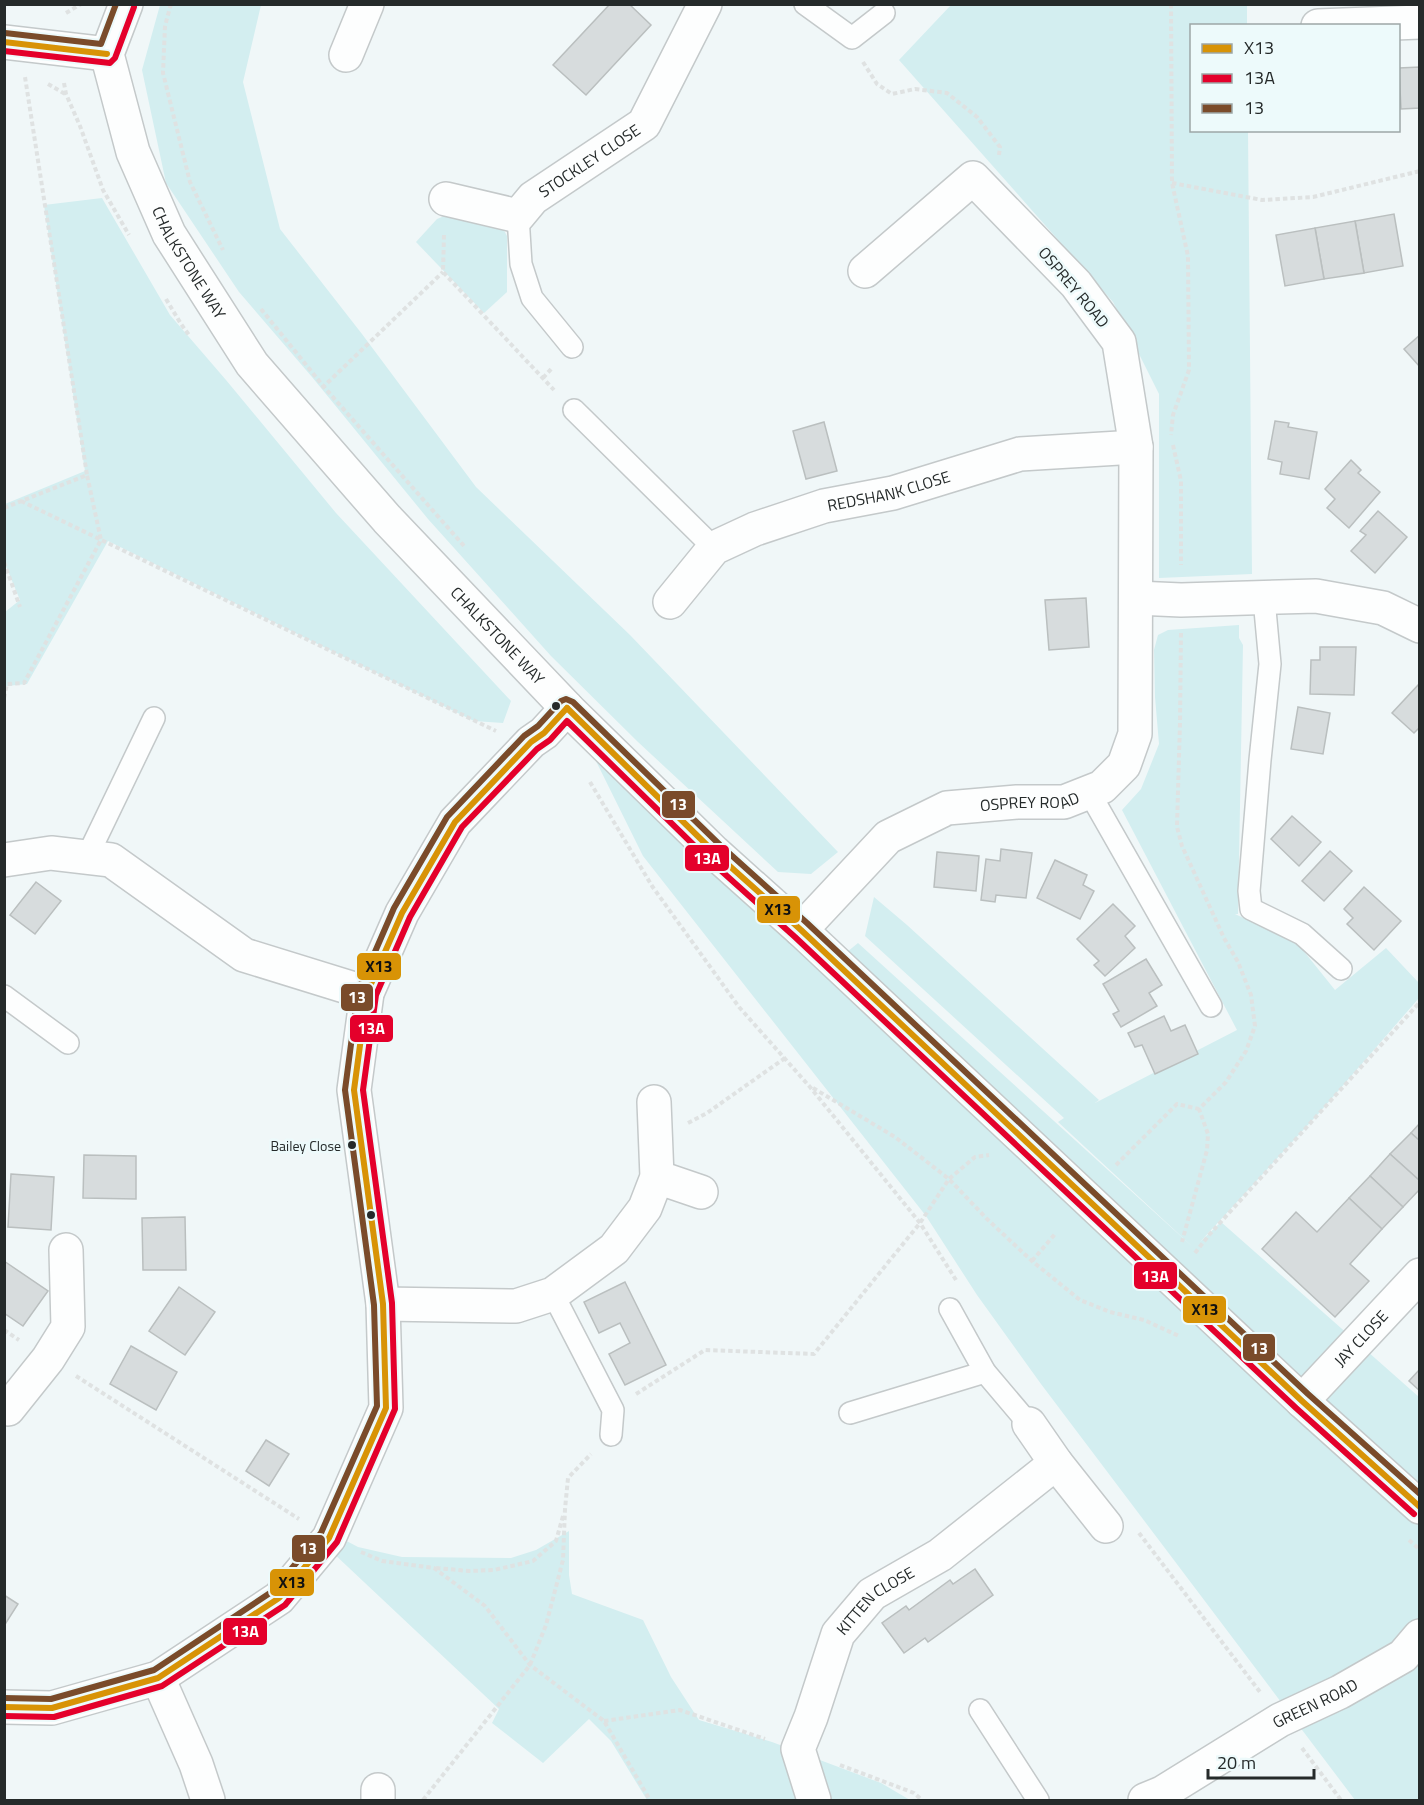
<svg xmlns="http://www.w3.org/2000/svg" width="1424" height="1805" font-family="'Titillium Web',sans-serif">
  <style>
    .green { fill: #d3eef0 }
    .building { fill: #d7dcdd; stroke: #babfbf; stroke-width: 1.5 }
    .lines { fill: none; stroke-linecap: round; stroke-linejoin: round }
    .service-casing { stroke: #c4c9ca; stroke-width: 24 }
    .minor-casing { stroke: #c4c9ca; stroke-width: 36 }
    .tertiary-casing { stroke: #c4c9ca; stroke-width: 36 }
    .path { stroke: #dfe2e2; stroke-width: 4; stroke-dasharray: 4.5 3; stroke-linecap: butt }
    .service { stroke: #fdfefe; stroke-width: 21 }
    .minor { stroke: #fdfefe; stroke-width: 33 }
    .tertiary { stroke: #fdfefe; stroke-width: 33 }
    .bus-1-casing { stroke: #edfafb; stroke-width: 10 }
    .bus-2-casing { stroke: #edfafb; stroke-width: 10 }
    .bus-3-casing { stroke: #edfafb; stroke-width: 10 }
    .bus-1 { stroke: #d89306; stroke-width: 6 }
    .bus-2 { stroke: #e4002b; stroke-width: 6 }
    .bus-3 { stroke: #7a4b2a; stroke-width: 6 }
    .bus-dot { fill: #252a2a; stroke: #edfafb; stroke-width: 2 }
    .labels { text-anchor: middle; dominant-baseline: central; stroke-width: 5; stroke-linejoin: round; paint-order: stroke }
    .bus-label { font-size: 14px; fill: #252a2a; stroke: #edfafb; text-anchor: end }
    .street-label { font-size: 16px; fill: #252a2a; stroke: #edfafb }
    .line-badge { stroke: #edfafb; stroke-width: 2 }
    .badge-label { font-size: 16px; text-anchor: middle; font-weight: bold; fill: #fff }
    .pale-badge-label { font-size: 16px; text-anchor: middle; font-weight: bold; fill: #111 }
  </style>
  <rect width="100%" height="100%" fill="#f0f7f8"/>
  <g class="green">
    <path d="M 160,5 L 261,5 L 243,82 L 280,229 L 362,334 L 476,487 L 630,635 L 838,852 L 811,874 L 778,872 L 638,742 L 551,656 L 428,519 L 312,377 L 239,292 L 166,183 L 142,70 Z"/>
    <path d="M 951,5 L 1247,5 L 1247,25 L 1192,26 L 1192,130 L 1248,131 L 1252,574 L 1159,578 L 1159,394 L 1113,302 L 899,60 Z"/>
    <path d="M 102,198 L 170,315 L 226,380 L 336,513 L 511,701 L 503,723 L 474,721 L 108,541 L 27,684 L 6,686 L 5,694 L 5,612 L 20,600 L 5,564 L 5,504 L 85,471 L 44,205 Z"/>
    <path d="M 456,211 L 501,225 L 507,236 L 507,292 L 484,313 L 416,242 L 437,219 Z"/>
    <path d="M 1239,625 L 1239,638 L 1243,645 L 1238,914 L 1235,914 L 1298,944 L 1335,990 L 1386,948 L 1419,983 L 1419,998 L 1319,1113 L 1200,1242 L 1221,1222 L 1419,1397 L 1419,1800 L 1355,1800 L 1041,1384 L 977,1295 L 926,1216 L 643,856 L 590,749 L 830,966 L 858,943 L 1195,1249 L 1058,1122 L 1064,1118 L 865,936 L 874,897 L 907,925 L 1099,1100 L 1095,1103 L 1237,1030 L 1122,810 L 1141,789 L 1159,744 L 1155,697 L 1154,650 L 1158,635 L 1168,630 Z"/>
    <path d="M 569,1531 L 569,1575 L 572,1594 L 643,1620 L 671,1677 L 699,1720 L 772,1742 L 881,1783 L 910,1800 L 647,1800 L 611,1741 L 589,1719 L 543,1763 L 492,1723 L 499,1709 L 331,1551 L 339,1537 L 358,1547 L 402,1557 L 511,1558 L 536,1550 Z"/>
  </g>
  <g class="building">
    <path d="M 610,4 L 629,4 L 651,25 L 586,95 L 553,65 Z"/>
    <path d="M 1420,67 L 1420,108 L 1401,109 L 1399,68 Z"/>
    <path d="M 1394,214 L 1403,266 L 1364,273 L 1355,221 Z"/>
    <path d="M 1355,221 L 1364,273 L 1324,279 L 1315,228 Z"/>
    <path d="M 1315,228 L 1324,279 L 1285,286 L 1276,235 Z"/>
    <path d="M 1420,335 L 1420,367 L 1404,349 Z"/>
    <path d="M 1275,421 L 1289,423 L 1288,427 L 1317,432 L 1309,479 L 1280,474 L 1282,462 L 1268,459 Z"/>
    <path d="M 824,422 L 837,471 L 806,479 L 793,431 Z"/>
    <path d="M 1351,460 L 1361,470 L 1358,473 L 1380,492 L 1349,528 L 1327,508 L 1335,499 L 1325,489 Z"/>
    <path d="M 1378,511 L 1407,537 L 1375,573 L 1351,551 L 1366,535 L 1360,531 Z"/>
    <path d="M 1086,598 L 1089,647 L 1049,650 L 1045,600 Z"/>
    <path d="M 1320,647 L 1356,647 L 1354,695 L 1310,694 L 1311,660 L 1320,660 Z"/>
    <path d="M 1420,683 L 1420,727 L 1414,733 L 1392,713 Z"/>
    <path d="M 1298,707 L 1330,713 L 1323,754 L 1291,749 Z"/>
    <path d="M 1292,816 L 1321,842 L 1299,866 L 1271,839 Z"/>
    <path d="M 1001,849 L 1032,853 L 1026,898 L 996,895 L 995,902 L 981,900 L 986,859 L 1000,861 Z"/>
    <path d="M 1330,851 L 1352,871 L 1324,901 L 1302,881 Z"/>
    <path d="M 937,852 L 979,856 L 976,891 L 934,887 Z"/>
    <path d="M 1055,860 L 1087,875 L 1083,885 L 1094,891 L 1080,919 L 1037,898 Z"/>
    <path d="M 36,882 L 61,901 L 35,934 L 10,915 Z"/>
    <path d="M 1364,887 L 1401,921 L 1374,950 L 1347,924 L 1353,918 L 1344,909 Z"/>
    <path d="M 1113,904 L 1135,926 L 1125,936 L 1135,948 L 1105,976 L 1094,965 L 1099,961 L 1077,939 Z"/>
    <path d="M 1146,959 L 1162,985 L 1149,993 L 1157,1006 L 1121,1027 L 1113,1014 L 1119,1011 L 1103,984 Z"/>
    <path d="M 1164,1016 L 1171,1031 L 1185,1025 L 1198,1054 L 1155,1074 L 1142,1045 L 1135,1047 L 1128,1033 Z"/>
    <path d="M 1420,1123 L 1420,1141 L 1411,1133 Z"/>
    <path d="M 1411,1133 L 1420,1141 L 1420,1181 L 1390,1154 Z"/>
    <path d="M 1390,1154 L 1420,1181 L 1420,1189 L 1403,1207 L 1370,1176 Z"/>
    <path d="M 84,1155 L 136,1156 L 136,1199 L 83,1198 Z"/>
    <path d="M 11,1174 L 54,1177 L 51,1230 L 8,1227 Z"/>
    <path d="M 1370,1176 L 1403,1207 L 1382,1229 L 1349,1198 Z"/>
    <path d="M 1349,1198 L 1382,1229 L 1350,1264 L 1369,1281 L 1335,1317 L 1262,1249 L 1296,1212 L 1317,1232 Z"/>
    <path d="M 185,1217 L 186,1270 L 143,1270 L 142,1218 Z"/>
    <path d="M 4,1261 L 48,1291 L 23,1326 L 4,1313 Z"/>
    <path d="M 625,1282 L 666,1365 L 625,1385 L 609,1354 L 630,1343 L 620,1323 L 599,1333 L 584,1302 Z"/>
    <path d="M 179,1287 L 215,1312 L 185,1355 L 149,1331 Z"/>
    <path d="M 131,1346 L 177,1372 L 156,1410 L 110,1384 Z"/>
    <path d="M 1420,1369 L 1420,1391 L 1409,1381 Z"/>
    <path d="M 266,1440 L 289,1454 L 269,1486 L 246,1471 Z"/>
    <path d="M 975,1569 L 993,1595 L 928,1642 L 925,1638 L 904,1653 L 882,1623 L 906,1606 L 909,1610 L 950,1580 L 953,1584 Z"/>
    <path d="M 4,1595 L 18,1604 L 4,1626 Z"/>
  </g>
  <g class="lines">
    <defs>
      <g id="service">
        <path d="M 805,4 L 852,38 L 884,13"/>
        <path d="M 518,216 L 521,264 L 532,298 L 572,347"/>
        <path d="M 574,410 L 714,548"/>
        <path d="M 1264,599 L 1270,664 L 1260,760 L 1249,891 L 1251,909 L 1302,934 L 1341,969"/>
        <path d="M 1089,792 L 1211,1006"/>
        <path d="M 87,857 L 154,718"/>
        <path d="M 4,996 L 68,1043"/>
        <path d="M 553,1294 L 613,1410 L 611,1435"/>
        <path d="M 950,1309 L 985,1372 L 1029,1424"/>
        <path d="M 850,1413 L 985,1372"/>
        <path d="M 980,1710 L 1038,1800"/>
      </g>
      <g id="minor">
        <path d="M 1318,26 L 1420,22"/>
        <path d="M 4,42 L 107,54"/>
        <path d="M 346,55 L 367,4"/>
        <path id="s1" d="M 446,199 L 518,216 L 533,198 L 644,124 L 705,4"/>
        <path d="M 1136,598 L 1181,600 L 1316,596 L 1383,608 L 1420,626"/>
        <path id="s2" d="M 670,602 L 714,548 L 755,529 L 824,506 L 893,493 L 1020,454 L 1136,447"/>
        <path d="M 4,860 L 51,853 L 111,860 L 244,955 L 367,993"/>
        <path id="s3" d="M 801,930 L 888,837 L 947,808 L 1017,802 L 1064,802 L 1102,787 L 1124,765 L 1135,734 L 1136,447 L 1119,342 L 1076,284 L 973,178 L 865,271"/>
        <path d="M 657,1177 L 701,1192"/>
        <path d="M 383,1304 L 516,1306 L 553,1294 L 614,1249 L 645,1208 L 657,1177 L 654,1102"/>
        <path id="s4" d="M 1302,1401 L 1420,1275"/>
        <path d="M 4,1407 L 8,1409 L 48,1359 L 68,1327 L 66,1250"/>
        <path d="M 1029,1424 L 1056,1463 L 1106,1526"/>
        <path d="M 158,1678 L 196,1764 L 208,1800"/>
        <path d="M 4,1707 L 52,1708 L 158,1678 L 279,1598 L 329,1538 L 386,1408 L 383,1304 L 354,1090 L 367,993 L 402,913 L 455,822 L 531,742 L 544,733 L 567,708"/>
        <path d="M 378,1790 L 378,1800"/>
        <path id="s5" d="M 814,1800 L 798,1749 L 811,1717 L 838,1634 L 872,1594 L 940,1555 L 1056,1463"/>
        <path id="s6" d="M 1145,1800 L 1162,1793 L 1280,1720 L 1340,1692 L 1403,1656 L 1420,1636"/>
      </g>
      <g id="tertiary">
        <path id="s7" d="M 126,4 L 107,54 L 133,152 L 169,234 L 252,364 L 387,519 L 567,708 L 714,852 L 801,930 L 1302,1401 L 1420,1507"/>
      </g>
    </defs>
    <use href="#service" class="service-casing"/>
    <use href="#minor" class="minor-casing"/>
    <use href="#tertiary" class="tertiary-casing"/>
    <g class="path">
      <path d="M 171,4 L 165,26 L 163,73 L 190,182 L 223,250"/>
      <path d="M 1171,4 L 1172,183 L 1188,256 L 1189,370 L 1173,415 L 1171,435"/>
      <path d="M 66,13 L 81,4"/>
      <path d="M 863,62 L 877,84 L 892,94 L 915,89 L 947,93 L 977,117 L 1000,147 L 999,155"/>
      <path d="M 64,83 L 66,94 L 80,126 L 103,190 L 129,235"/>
      <path d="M 48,84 L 65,94"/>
      <path d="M 1172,183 L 1262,200 L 1313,197 L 1420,171"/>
      <path d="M 444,235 L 443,272 L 554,390"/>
      <path d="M 166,299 L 181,324 L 189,335"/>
      <path d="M 261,309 L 324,387 L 465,547"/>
      <path d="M 543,378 L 553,367"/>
      <path d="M 322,388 L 443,272"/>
      <path d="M 1173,445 L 1181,481 L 1181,565"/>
      <path d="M 21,501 L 496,731"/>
      <path d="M 4,508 L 87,475 L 25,77"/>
      <path d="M 4,562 L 20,607"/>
      <path d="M 1181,633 L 1180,723 L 1177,827 L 1182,846 L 1224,938 L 1238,962 L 1251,995 L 1255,1026 L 1246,1051 L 1226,1082 L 1199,1109 L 1208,1134 L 1207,1150 L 1182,1242"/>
      <path d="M 4,698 L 7,684 L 24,683 L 101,540 L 87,475"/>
      <path d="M 590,782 L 652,886 L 739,1007 L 810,1087 L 920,1223 L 956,1280"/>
      <path d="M 813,1088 L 895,1137 L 949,1179 L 987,1219 L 1032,1261 L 1080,1300 L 1110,1312 L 1144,1320 L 1179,1336"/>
      <path d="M 688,1123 L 707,1113 L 785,1058"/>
      <path d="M 1116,1165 L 1177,1104 L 1199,1109"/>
      <path d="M 1195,1253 L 1209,1235 L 1420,1002"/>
      <path d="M 1032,1261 L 1055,1234"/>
      <path d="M 4,1330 L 19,1340"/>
      <path d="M 76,1376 L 299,1519"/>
      <path d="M 636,1394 L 705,1350 L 814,1354 L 920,1223 L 949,1179 L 975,1157 L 989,1155"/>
      <path d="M 1139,1533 L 1260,1692"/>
      <path d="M 1409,1540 L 1420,1550"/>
      <path d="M 361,1552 L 382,1561 L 434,1568 L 485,1606 L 530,1665 L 604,1721 L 650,1800"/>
      <path d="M 436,1568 L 469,1571 L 494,1570 L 533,1561 L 556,1541 L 563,1516"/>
      <path d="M 604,1721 L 680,1710 L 765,1739"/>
      <path d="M 1302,1748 L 1341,1800"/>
      <path d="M 840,1765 L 914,1793 L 922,1800"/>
      <path d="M 423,1800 L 530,1665 L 546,1625 L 563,1560 L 565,1509 L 568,1478 L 591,1454"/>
    </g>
    <use href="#service" class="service"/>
    <use href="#minor" class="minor"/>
    <use href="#tertiary" class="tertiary"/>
    <defs>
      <g id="bus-1">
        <path d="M 4,42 L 107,54"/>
        <path d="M 567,708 L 714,852 L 801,930 L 1302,1401 L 1420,1507"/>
        <path d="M 4,1707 L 52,1708 L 158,1678 L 279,1598 L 329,1538 L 386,1408 L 383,1304 L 354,1090 L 367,993 L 402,913 L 455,822 L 531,742 L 544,733 L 567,708"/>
      </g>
      <g id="bus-2">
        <path d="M 4,51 L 110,63 L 115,58 L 134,7"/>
        <path d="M 4,1716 L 54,1717 L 162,1686 L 285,1605 L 337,1542 L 395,1409 L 392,1303 L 363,1090 L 376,995 L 410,917 L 462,827 L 537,749 L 550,740 L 567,721 L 708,859 L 795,937 L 1296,1408 L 1414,1514"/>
      </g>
      <g id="bus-3">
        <path d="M 5,33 L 101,44 L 116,4"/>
        <path d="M 4,1698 L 51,1699 L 154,1670 L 273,1591 L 321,1533 L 377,1406 L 374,1305 L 345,1090 L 358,991 L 394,908 L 447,817 L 524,736 L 538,726 L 561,701 L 566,699 L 573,702 L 720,845 L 807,923 L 1308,1394 L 1420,1494"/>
      </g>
    </defs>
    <use href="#bus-1" class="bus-1-casing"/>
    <use href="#bus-2" class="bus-2-casing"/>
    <use href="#bus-3" class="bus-3-casing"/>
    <use href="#bus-1" class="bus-1"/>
    <use href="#bus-2" class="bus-2"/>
    <use href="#bus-3" class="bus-3"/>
  </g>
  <g class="bus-dot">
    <circle cx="556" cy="706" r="5"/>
    <circle cx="352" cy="1145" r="5"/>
    <circle cx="371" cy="1215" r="5"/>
  </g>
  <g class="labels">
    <g class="bus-label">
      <text x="341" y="1145">Bailey Close</text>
    </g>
    <g class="street-label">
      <text stroke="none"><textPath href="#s1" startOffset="165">STOCKLEY CLOSE</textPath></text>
      <text stroke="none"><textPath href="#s7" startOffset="279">CHALKSTONE WAY</textPath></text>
      <text transform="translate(1074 287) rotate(50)">OSPREY ROAD</text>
      <text stroke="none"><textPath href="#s2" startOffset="254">REDSHANK CLOSE</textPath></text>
      <text stroke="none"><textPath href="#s7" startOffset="765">CHALKSTONE WAY</textPath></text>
      <text stroke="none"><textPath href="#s3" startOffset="276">OSPREY ROAD</textPath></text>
      <text stroke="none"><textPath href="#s4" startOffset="86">JAY CLOSE</textPath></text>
      <text stroke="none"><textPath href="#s5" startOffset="226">KITTEN CLOSE</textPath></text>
      <text stroke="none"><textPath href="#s6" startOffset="196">GREEN ROAD</textPath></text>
    </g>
  </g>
  <g class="line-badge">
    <rect x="661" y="790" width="35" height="29" rx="6" fill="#7a4b2a"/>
    <rect x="684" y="844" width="46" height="28" rx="6" fill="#e4002b"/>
    <rect x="756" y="895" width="45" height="29" rx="6" fill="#d89306"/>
    <rect x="356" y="952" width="46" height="29" rx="6" fill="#d89306"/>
    <rect x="340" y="983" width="34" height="29" rx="6" fill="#7a4b2a"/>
    <rect x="349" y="1014" width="45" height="29" rx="6" fill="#e4002b"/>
    <rect x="1133" y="1261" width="45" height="29" rx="6" fill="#e4002b"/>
    <rect x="1182" y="1295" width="45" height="29" rx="6" fill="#d89306"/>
    <rect x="1242" y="1333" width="34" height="29" rx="6" fill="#7a4b2a"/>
    <rect x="291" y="1534" width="35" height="29" rx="6" fill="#7a4b2a"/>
    <rect x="269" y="1568" width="46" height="29" rx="6" fill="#d89306"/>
    <rect x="222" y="1617" width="46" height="29" rx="6" fill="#e4002b"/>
  </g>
  <g class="badge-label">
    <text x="678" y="810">13</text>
    <text x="707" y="864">13A</text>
    <text x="357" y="1003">13</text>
    <text x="371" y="1034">13A</text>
    <text x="1155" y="1282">13A</text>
    <text x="1259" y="1354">13</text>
    <text x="308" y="1554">13</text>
    <text x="245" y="1637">13A</text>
  </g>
  <g class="pale-badge-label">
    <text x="778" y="915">X13</text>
    <text x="379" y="972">X13</text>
    <text x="1205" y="1315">X13</text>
    <text x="292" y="1588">X13</text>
  </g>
  <rect width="1424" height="1805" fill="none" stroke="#252a2a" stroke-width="12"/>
  <rect x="1190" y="24" width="210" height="108" fill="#edfafb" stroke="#9da7a7" stroke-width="1.5"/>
  <rect x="1202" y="44" width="30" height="9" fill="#d89306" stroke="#9da7a7" stroke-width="1.5"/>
  <text x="1244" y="54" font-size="18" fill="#252a2a">X13</text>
  <rect x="1202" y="74" width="30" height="9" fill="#e4002b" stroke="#9da7a7" stroke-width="1.5"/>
  <text x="1244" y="84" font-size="18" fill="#252a2a">13A</text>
  <rect x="1202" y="104" width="30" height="9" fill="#7a4b2a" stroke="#9da7a7" stroke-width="1.5"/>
  <text x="1244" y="114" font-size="18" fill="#252a2a">13</text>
  <path d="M1208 1769v9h106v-9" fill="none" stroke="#252a2a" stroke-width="3"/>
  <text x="1217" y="1769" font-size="18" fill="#252a2a" stroke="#edfafb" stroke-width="4.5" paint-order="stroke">20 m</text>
</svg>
